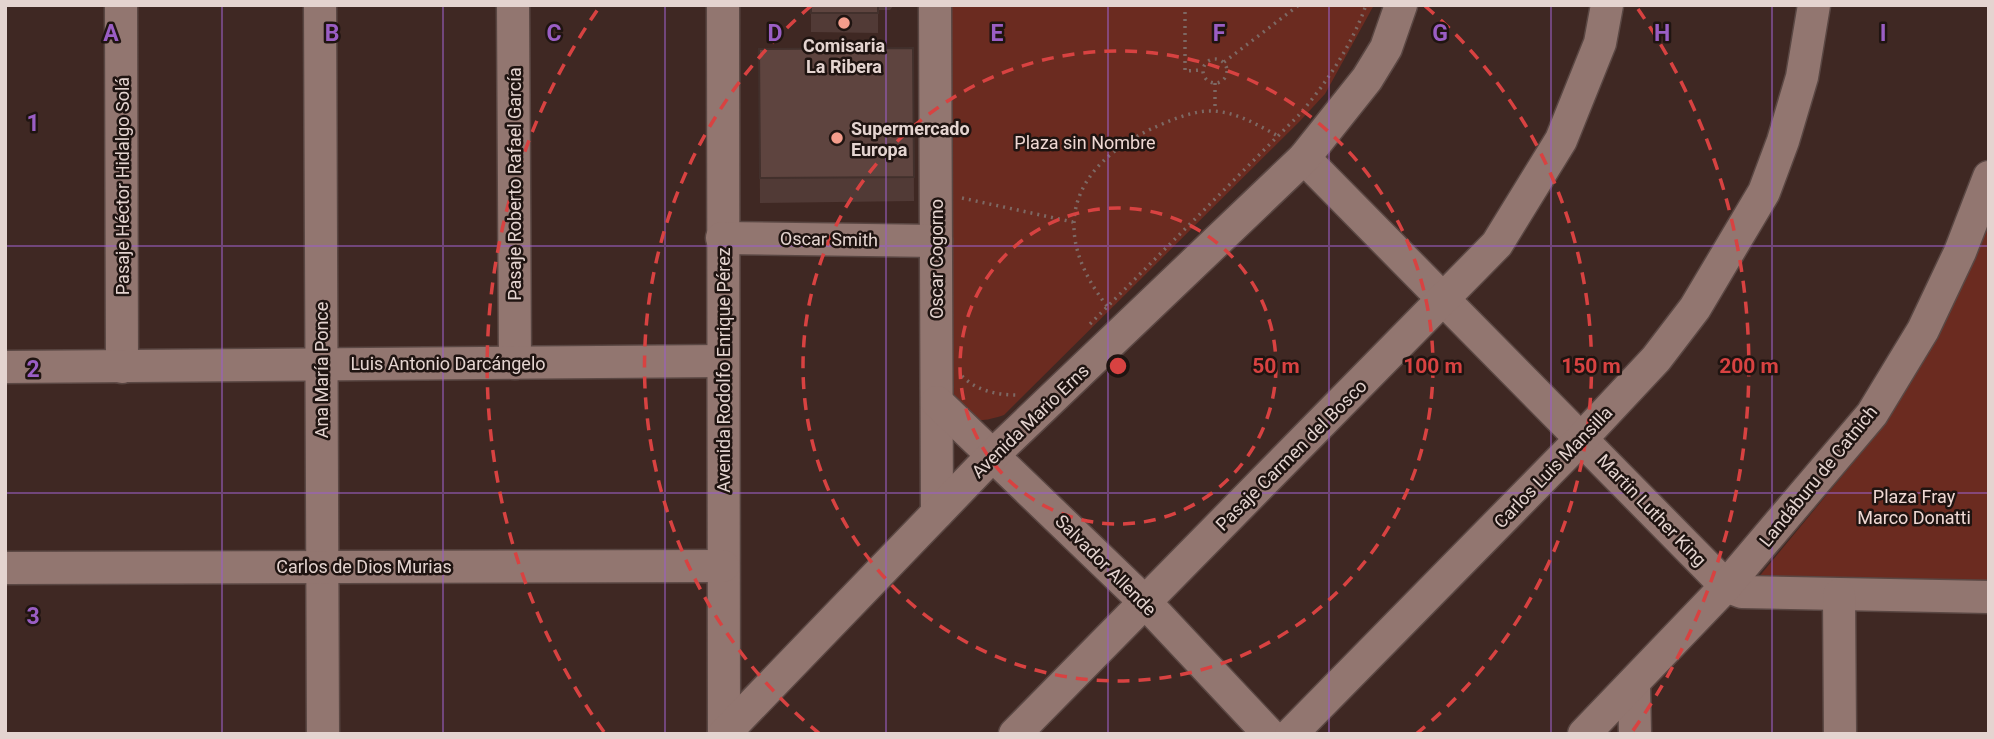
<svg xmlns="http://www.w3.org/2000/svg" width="1994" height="739" font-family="Roboto,sans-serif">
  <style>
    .green { fill: #6b2b20 }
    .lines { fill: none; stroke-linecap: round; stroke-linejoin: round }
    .minor-casing { stroke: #5a4743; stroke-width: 35 }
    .path { stroke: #7d6964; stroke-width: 3.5; stroke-dasharray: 2 5; stroke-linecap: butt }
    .minor { stroke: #927670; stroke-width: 32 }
    .wall { fill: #513a36 }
    .building { fill: #5e443f; stroke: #42302c; stroke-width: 2 }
    .grid { fill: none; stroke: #9a5ec4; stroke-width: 2; stroke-opacity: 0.55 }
    .ring { fill: none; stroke: #d84241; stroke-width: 3.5; stroke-dasharray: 12 9 }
    .poi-dot { fill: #f49d8c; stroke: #1f1411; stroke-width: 2.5 }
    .labels { text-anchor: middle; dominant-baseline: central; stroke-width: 5; stroke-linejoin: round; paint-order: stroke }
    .poi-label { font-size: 18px; font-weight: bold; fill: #e4d4d0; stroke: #1f1411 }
    .park-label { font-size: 18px; fill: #efd8d3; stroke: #1f1411 }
    .street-label { font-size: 18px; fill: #e4d4d0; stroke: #1f1411 }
    .grid-label { font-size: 23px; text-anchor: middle; font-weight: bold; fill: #9a5ec4; stroke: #1f1411; stroke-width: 5; stroke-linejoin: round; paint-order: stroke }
    .centre { fill: #d84241; stroke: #1f1411; stroke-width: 3.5 }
    .ring-label { font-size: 21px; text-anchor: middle; font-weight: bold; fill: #d84241; stroke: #1f1411; stroke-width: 5; stroke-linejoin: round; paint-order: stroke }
  </style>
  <rect width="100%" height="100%" fill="#3f2823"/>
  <g class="green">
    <path d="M 949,5 L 1374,5 L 1325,94 L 1300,121 L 1004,415 C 976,424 969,423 951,398 Z"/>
    <path d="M 1989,203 L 1989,581 L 1763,583 L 1758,578 L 1886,423 L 1953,297 Z"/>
  </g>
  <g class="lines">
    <defs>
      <g id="minor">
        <path d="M 121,5 L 122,367"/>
        <path d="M 320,5 L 323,734"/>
        <path d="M 513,5 L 515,363"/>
        <path d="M 723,5 L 724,734"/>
        <path d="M 935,5 L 937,513"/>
        <path d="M 1304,158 L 1726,586 L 1742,592 L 1989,597"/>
        <path d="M 722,238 L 936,241"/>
        <path d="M 5,367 L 722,361"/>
        <path d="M 937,402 L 1145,602 L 1269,734"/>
        <path d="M 5,568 L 723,566"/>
        <path d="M 1839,595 L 1840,734"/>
        <path d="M 1634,683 L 1635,734"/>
        <path d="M 724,734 L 994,454 L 1304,158 L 1367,79 L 1386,48 L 1401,5"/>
        <path d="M 1015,734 L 1497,244 L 1561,140 L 1600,43 L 1607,5"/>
        <path d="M 1291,734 L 1582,438 L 1656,359 L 1695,308 L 1764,192 L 1783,141 L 1802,77 L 1814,5"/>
        <path d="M 1584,734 L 1726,586 L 1872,414 L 1923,330 L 1960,252 L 1989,177"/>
      </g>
    </defs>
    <use href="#minor" class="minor-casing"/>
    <g class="path">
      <path d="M 1185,5 L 1185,71 L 1202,70"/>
      <circle cx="1215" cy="71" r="12"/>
      <path d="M 1224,62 L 1299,5"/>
      <path d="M 1215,83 L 1215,111"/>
      <path d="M 962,198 L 1073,222"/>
      <path d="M 1107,306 C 1050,233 1068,169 1151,129 C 1169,121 1193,110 1213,111 C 1236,112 1258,125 1278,136"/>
      <path d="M 1090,324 L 1298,116 C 1326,84 1352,45 1366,5"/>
      <path d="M 962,376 C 977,391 997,395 1018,395"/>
    </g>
    <use href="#minor" class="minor"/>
  </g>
  <g class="wall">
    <path d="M 811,5 L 894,5 L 890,10 L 878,10 L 878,33 L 811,32 Z"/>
    <path d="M 913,48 L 914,201 L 760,203 L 759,49 Z"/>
  </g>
  <g class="building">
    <rect x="811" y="5" width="67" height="8"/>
    <path d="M 913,48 L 914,177 L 760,178 L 759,49 Z"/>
  </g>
  <path class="grid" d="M 222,5 L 222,734M 443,5 L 443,734M 665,5 L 665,734M 886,5 L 886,734M 1108,5 L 1108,734M 1329,5 L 1329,734M 1551,5 L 1551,734M 1772,5 L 1772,734M 5,246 L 1989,246M 5,493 L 1989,493"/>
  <g class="ring">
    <circle cx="1118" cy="366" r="158"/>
    <circle cx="1118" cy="366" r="315"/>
    <path d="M820 734A473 473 0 0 1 811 6M1425 6A473 473 0 0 1 1416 734"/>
    <path d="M604 732A631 631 0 0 1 598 9M1638 9A631 631 0 0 1 1632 732"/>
  </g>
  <g class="poi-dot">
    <circle cx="844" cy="23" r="7"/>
    <circle cx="837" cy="138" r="7"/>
  </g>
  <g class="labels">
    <g class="poi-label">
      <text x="844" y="45">Comisaria<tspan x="844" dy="21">La Ribera</tspan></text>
      <text x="851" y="128" text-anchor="start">Supermercado<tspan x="851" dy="21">Europa</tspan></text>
    </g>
    <g class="park-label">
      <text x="1085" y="142">Plaza sin Nombre</text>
      <text x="1914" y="496">Plaza Fray<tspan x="1914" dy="21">Marco Donatti</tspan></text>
    </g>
    <g class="street-label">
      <text transform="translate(514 184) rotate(-90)">Pasaje Roberto Rafael García</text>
      <text transform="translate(122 186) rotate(-90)">Pasaje Héctor Hidalgo Solá</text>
      <text transform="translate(829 239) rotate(1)">Oscar Smith</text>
      <text transform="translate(936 259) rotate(-90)">Oscar Cogorno</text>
      <text x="448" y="363">Luis Antonio Darcángelo</text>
      <text transform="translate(321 370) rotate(-90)">Ana María Ponce</text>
      <text transform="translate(723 370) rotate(-90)">Avenida Rodolfo Enrique Pérez</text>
      <text transform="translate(1030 421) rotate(-44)">Avenida Mario Erns</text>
      <text transform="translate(1291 455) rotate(-45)">Pasaje Carmen del Bosco</text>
      <text transform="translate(1553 467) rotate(-46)">Carlos Luis Mansilla</text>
      <text transform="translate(1818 476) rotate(-51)">Landáburu de Catnich</text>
      <text transform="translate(1652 510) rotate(46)">Martin Luther King</text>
      <text transform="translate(1106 565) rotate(45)">Salvador Allende</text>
      <text x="364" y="566">Carlos de Dios Murias</text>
    </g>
  </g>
  <g class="grid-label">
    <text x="111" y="41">A</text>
    <text x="332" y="41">B</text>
    <text x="554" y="41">C</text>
    <text x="775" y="41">D</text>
    <text x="997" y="41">E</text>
    <text x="1219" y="41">F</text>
    <text x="1440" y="41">G</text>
    <text x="1662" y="41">H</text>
    <text x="1883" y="41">I</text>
    <text x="33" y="131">1</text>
    <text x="33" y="377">2</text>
    <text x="33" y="624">3</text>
  </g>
  <circle cx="1118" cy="366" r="10" class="centre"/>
  <g class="ring-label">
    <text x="1276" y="373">50 m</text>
    <text x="1433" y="373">100 m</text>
    <text x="1591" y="373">150 m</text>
    <text x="1749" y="373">200 m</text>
  </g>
  <rect width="1994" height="739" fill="none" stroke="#e4d4d0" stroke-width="14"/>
</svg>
